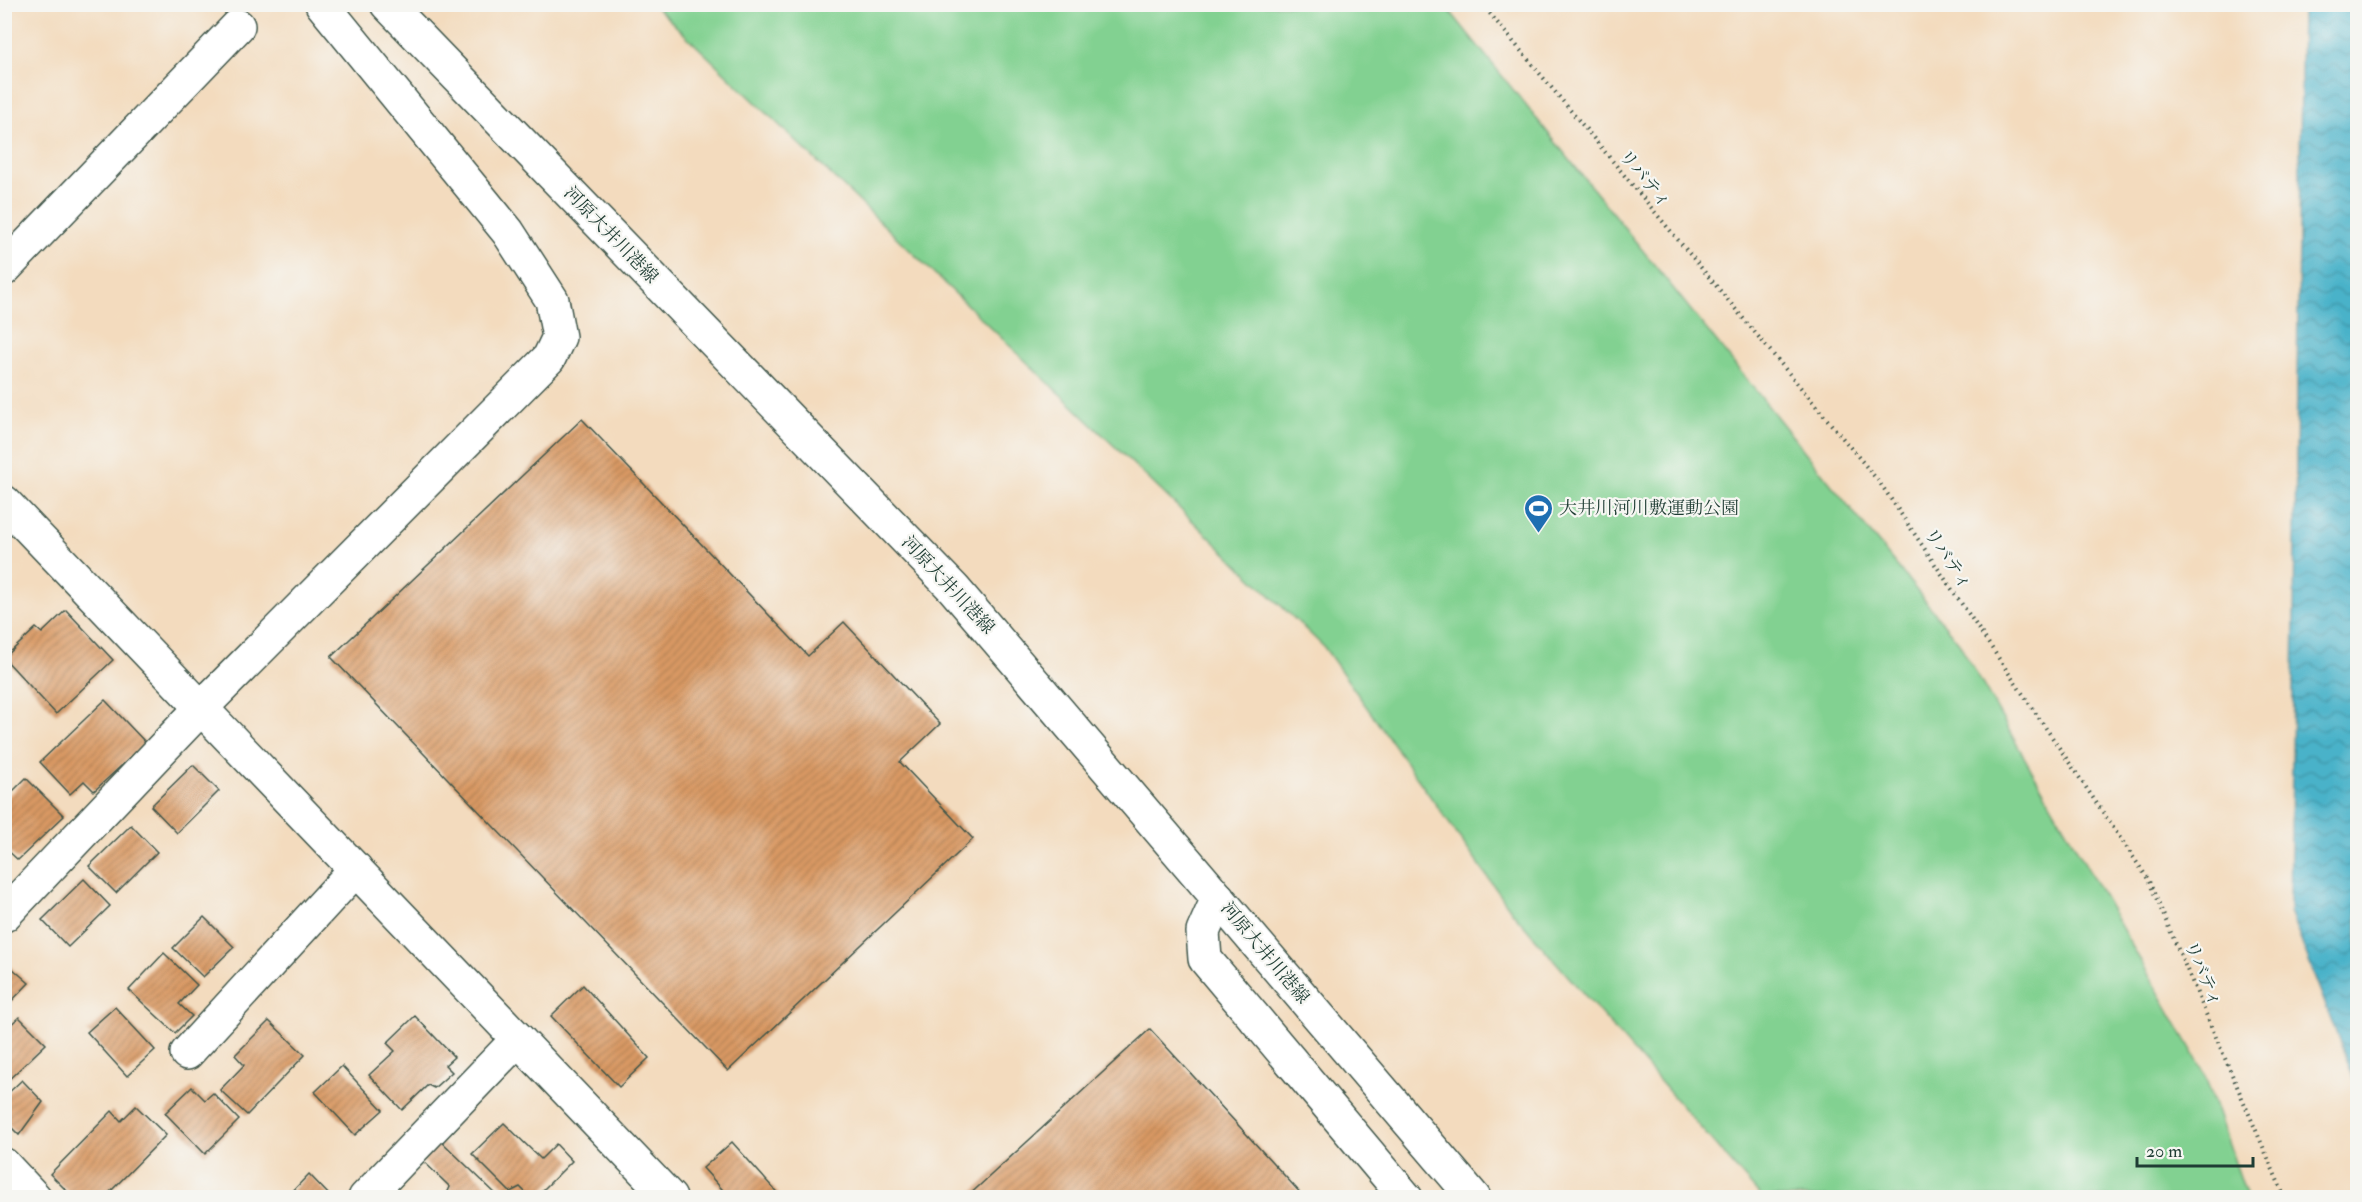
<svg xmlns="http://www.w3.org/2000/svg" width="2362" height="1202" font-family="'IM FELL Double Pica','Noto Serif JP',serif">
  <style>
    .pitch { fill: #82d191; stroke: #508762; stroke-width: 1.5 }
    .water { fill: url(#water-waves); stroke: #34787e; stroke-width: 1.5 }
    .building { fill: url(#building-hatch) }
    .lines { fill: none; stroke-linecap: round; stroke-linejoin: round }
    .minor-casing { stroke: #3f5549; stroke-width: 36 }
    .secondary-casing { stroke: #3f5549; stroke-width: 36 }
    .path { stroke: #3f5549; stroke-width: 4; stroke-dasharray: 1.5 4.5; stroke-linecap: butt }
    .minor { stroke: #fff; stroke-width: 33 }
    .secondary { stroke: #fff; stroke-width: 33 }
    .labels { text-anchor: middle; dominant-baseline: central; stroke-width: 4.5; stroke-linejoin: round; paint-order: stroke }
    .street-label { font-size: 18px; fill: #1f3d34; stroke: #f6f6f2 }
    .poi-label { font-size: 18px; fill: #1f3d34; stroke: #f6f6f2; text-anchor: start }
  </style>
  <defs>
    <pattern id="water-waves" width="16" height="10" patternUnits="userSpaceOnUse" patternTransform="scale(1.5)"><rect width="16" height="10" fill="#4ab2c9"/><path d="M0 5q4-4 8 0t8 0" fill="none" stroke="#3d92a4"/></pattern>
    <pattern id="building-hatch" width="6" height="6" patternUnits="userSpaceOnUse" patternTransform="scale(1.5)"><rect width="6" height="6" fill="#d99963"/><path d="M-1 1l2-2M0 6l6-6M5 7l2-2" fill="none" stroke="#af7e52"/></pattern>
  </defs>
  <rect width="100%" height="100%" fill="#f6f6f2"/>
  <filter id="ink" filterUnits="userSpaceOnUse"><feTurbulence type="fractalNoise" baseFrequency=".0167" numOctaves="2"/><feDisplacementMap in="SourceGraphic" scale="12" xChannelSelector="R" yChannelSelector="G"/><feConvolveMatrix kernelMatrix="1 2 1 2 8 2 1 2 1" color-interpolation-filters="sRGB"/></filter>
  <filter id="wash" filterUnits="userSpaceOnUse"><feTurbulence type="fractalNoise" baseFrequency=".008" numOctaves="4" result="noise"/><feDisplacementMap in="SourceGraphic" scale="24" xChannelSelector="R" yChannelSelector="G"/><feGaussianBlur stdDeviation="1.35" result="paint"/><feColorMatrix in="noise" values="0 0 0 0 0 0 0 0 0 0 0 0 0 0 0 0 0 1.4 0 .05"/><feComposite in="paint" operator="in"/></filter>
  <g filter="url(#wash)">
    <rect width="100%" height="100%" fill="#f3dbbe"/>
    <path class="pitch" d="M 654,5 L 1445,5 L 1959,643 L 2203,1070 L 2247,1197 L 1761,1197 L 1513,913 L 1324,647 Z"/>
    <path class="water" d="M 2302,5 L 2357,5 L 2357,1087 L 2290,912 Z"/>
    <g id="blocks">
      <g class="building">
        <path d="M 582,419 L 808,656 L 844,622 L 940,724 L 900,762 L 973,839 L 728,1071 L 331,657 Z"/>
        <path d="M 66,610 L 113,660 L 56,714 L 4,658 L 36,628 L 42,633 Z"/>
        <path d="M 105,700 L 146,743 L 94,791 L 84,781 L 70,794 L 40,762 Z"/>
        <path d="M 193,765 L 219,791 L 177,833 L 151,806 Z"/>
        <path d="M 26,778 L 64,816 L 18,860 L 4,847 L 4,800 Z"/>
        <path d="M 131,825 L 157,852 L 116,893 L 89,866 Z"/>
        <path d="M 84,879 L 110,906 L 68,947 L 42,920 Z"/>
        <path d="M 204,917 L 234,947 L 203,977 L 173,948 Z"/>
        <path d="M 164,953 L 197,985 L 179,1004 L 192,1016 L 175,1033 L 129,990 Z"/>
        <path d="M 4,961 L 29,983 L 4,1009 Z"/>
        <path d="M 583,985 L 649,1058 L 619,1087 L 551,1016 Z"/>
        <path d="M 115,1007 L 155,1050 L 127,1076 L 87,1032 Z"/>
        <path d="M 415,1016 L 454,1057 L 445,1065 L 452,1072 L 434,1088 L 428,1085 L 402,1110 L 369,1075 L 395,1051 L 387,1043 Z"/>
        <path d="M 19,1017 L 46,1044 L 4,1084 L 4,1031 Z"/>
        <path d="M 269,1021 L 305,1055 L 247,1115 L 220,1090 L 244,1065 L 235,1055 Z"/>
        <path d="M 1150,1029 L 1305,1198 L 966,1198 Z"/>
        <path d="M 342,1066 L 383,1110 L 355,1135 L 315,1092 Z"/>
        <path d="M 22,1080 L 43,1102 L 19,1135 L 4,1120 L 4,1097 Z"/>
        <path d="M 192,1087 L 205,1100 L 213,1093 L 239,1120 L 205,1154 L 165,1113 Z"/>
        <path d="M 136,1106 L 166,1135 L 104,1198 L 74,1198 L 50,1174 L 112,1111 L 121,1121 Z"/>
        <path d="M 504,1123 L 541,1159 L 556,1144 L 572,1161 L 535,1198 L 531,1198 L 520,1187 L 510,1192 L 472,1154 Z"/>
        <path d="M 439,1139 L 500,1198 L 445,1198 L 450,1187 L 420,1158 Z"/>
        <path d="M 732,1142 L 782,1198 L 730,1198 L 703,1168 Z"/>
        <path d="M 309,1174 L 332,1198 L 286,1198 Z"/>
      </g>
    </g>
  </g>
  <g filter="url(#ink)">
    <use href="#blocks" fill-opacity="0" stroke="#3f5549" stroke-width="1.5"/>
    <g class="lines">
      <defs>
        <g id="minor">
          <path d="M 4,269 L 238,26"/>
          <path d="M 4,502 L 670,1198"/>
          <path d="M 1218,898 L 1203,932 L 1205,959 L 1406,1198"/>
          <path d="M 4,915 L 201,708 L 549,358 L 559,337 L 552,300 L 508,232 L 322,4"/>
          <path d="M 187,1053 L 356,869"/>
          <path d="M 4,1165 L 35,1198"/>
          <path d="M 365,1198 L 518,1039"/>
        </g>
        <path id="secondary" d="M 387,4 L 954,589 L 1474,1198"/>
      </defs>
      <use href="#minor" class="minor-casing"/>
      <use href="#secondary" class="secondary-casing"/>
      <path class="path" d="M 1482,4 L 1880,483 L 2148,879 L 2285,1198"/>
      <use href="#minor" class="minor"/>
      <use href="#secondary" class="secondary"/>
    </g>
  </g>
  <defs>
    <symbol id="stadium-pin" viewBox="-11 -11 22 30"><path d="M0 17L-7.5 6A9.5 9.5 0 1 1 7.5 6Z" fill="#1f6fb2" stroke="#f6f6f2"/><path d="M0-5a6.5 5 0 1 0 0 10a6.5 5 0 1 0 0-10ZM-3.5-1.8h7v3.6h-7Z" fill="#fff"/></symbol>
  </defs>
  <g fill-rule="evenodd">
    <use href="#stadium-pin" x="1522" y="492" width="33" height="45"/>
  </g>
  <g class="labels">
    <g class="street-label">
      <text transform="translate(1645 179) rotate(50)">リバティ</text>
      <text transform="translate(611 235) rotate(46)">河原大井川港線</text>
      <text transform="translate(1948 559) rotate(56)">リバティ</text>
      <text transform="translate(948 585) rotate(47)">河原大井川港線</text>
      <text transform="translate(1265 953) rotate(50)">河原大井川港線</text>
      <text transform="translate(2203 974) rotate(67)">リバティ</text>
    </g>
    <g class="poi-label">
      <text x="1559" y="508">大井川河川敷運動公園</text>
    </g>
  </g>
  <rect width="2362" height="1202" fill="none" stroke="#f6f6f2" stroke-width="24"/>
  <path d="M2137 1157v9h116v-9" fill="none" stroke="#1f3d34" stroke-width="3"/>
  <text x="2146" y="1157" font-size="18" fill="#1f3d34" stroke="#f6f6f2" stroke-width="4.5" paint-order="stroke">20 m</text>
</svg>
